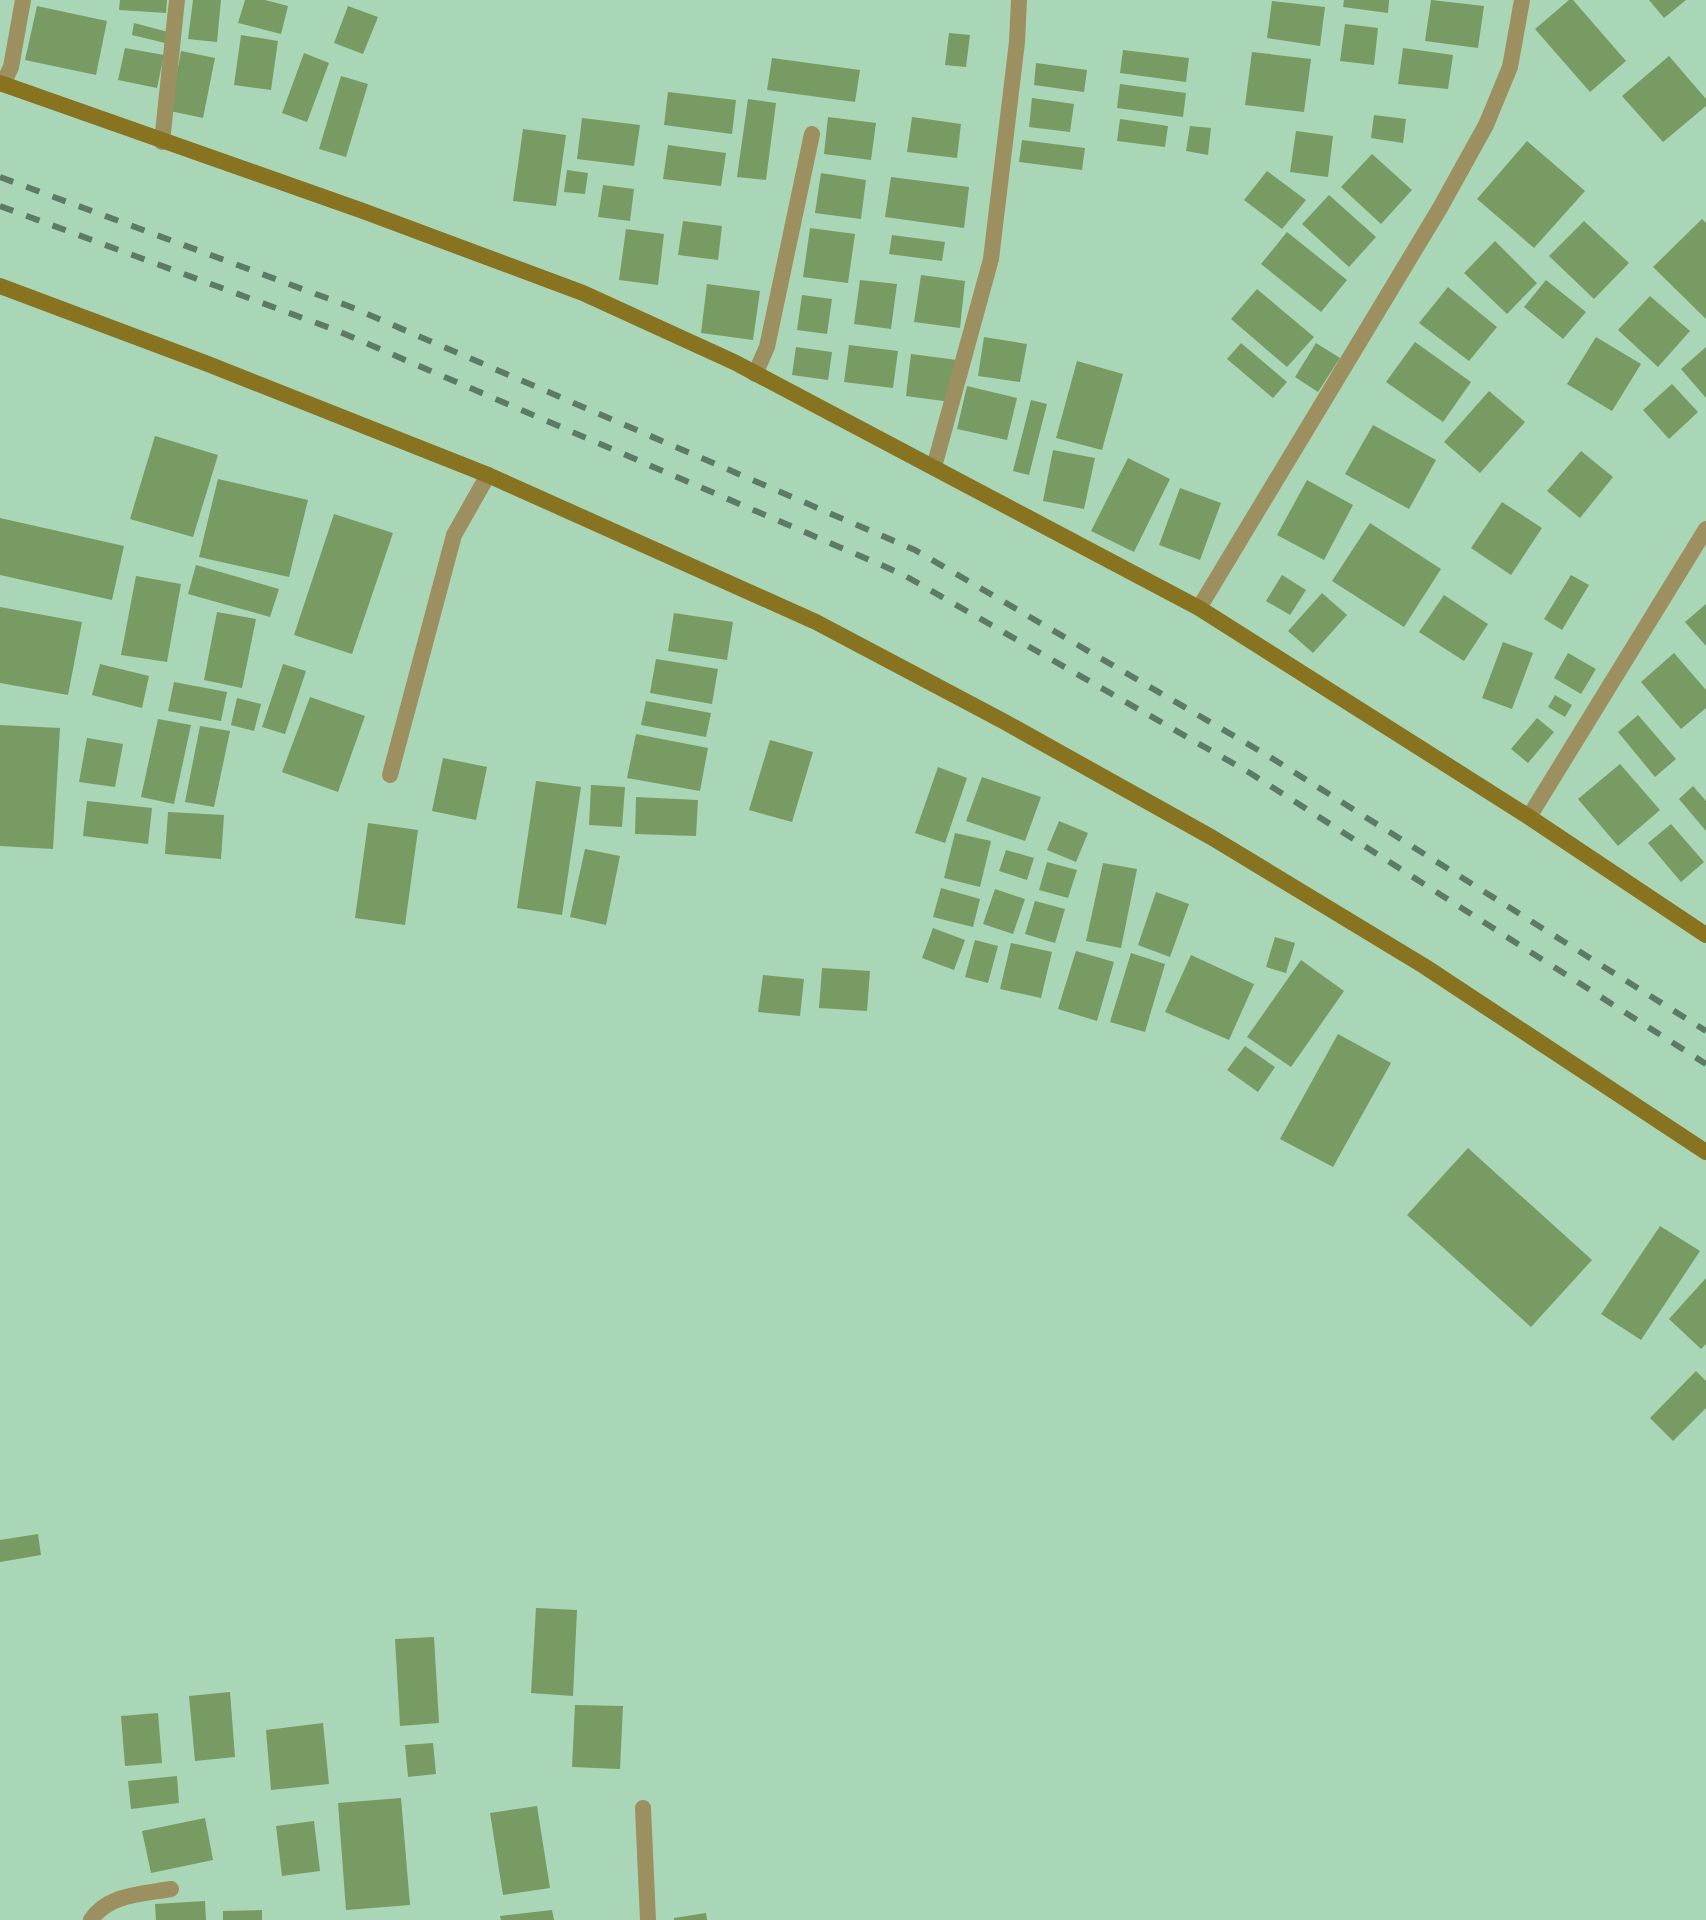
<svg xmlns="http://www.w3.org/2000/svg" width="1706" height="1920" font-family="'IBM Plex Sans',sans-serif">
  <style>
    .building { fill: #779b62 }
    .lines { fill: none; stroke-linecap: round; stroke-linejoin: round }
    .lane { stroke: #9d9060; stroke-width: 16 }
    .street { stroke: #9d9060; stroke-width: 16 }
    .secondary { stroke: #877320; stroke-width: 16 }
    .rail { stroke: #5c7a65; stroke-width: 6; stroke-dasharray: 14 14; stroke-linecap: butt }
  </style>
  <rect width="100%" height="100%" fill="#a9d6b6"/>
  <g class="building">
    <path d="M 120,0 L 167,0 L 166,13 L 119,10 Z"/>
    <path d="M 193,0 L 221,0 L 217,42 L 188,39 Z"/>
    <path d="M 245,0 L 265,0 L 288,6 L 281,34 L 238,23 Z"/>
    <path d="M 1344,0 L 1389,0 L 1388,13 L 1343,7 Z"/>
    <path d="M 1431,0 L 1484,6 L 1478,48 L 1425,41 Z"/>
    <path d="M 1569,0 L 1573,0 L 1626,61 L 1590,92 L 1535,29 Z"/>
    <path d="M 1649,0 L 1686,0 L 1664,18 Z"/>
    <path d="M 1272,1 L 1325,7 L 1320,46 L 1267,38 Z"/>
    <path d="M 37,6 L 107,21 L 96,75 L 25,60 Z"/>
    <path d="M 348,6 L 378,17 L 363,54 L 334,43 Z"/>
    <path d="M 134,23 L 168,32 L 165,43 L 132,35 Z"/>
    <path d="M 1345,24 L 1378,28 L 1374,65 L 1340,61 Z"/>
    <path d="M 949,33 L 970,35 L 966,67 L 945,65 Z"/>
    <path d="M 241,35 L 278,41 L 271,90 L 234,85 Z"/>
    <path d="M 125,48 L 164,55 L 157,88 L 118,80 Z"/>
    <path d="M 1403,48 L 1453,55 L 1448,89 L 1398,84 Z"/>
    <path d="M 1123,50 L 1189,58 L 1186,82 L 1120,73 Z"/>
    <path d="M 181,51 L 215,58 L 203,118 L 170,111 Z"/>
    <path d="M 1252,52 L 1311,59 L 1304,112 L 1245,105 Z"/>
    <path d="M 304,53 L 329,63 L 307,122 L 282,113 Z"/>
    <path d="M 1669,56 L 1706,99 L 1706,106 L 1663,142 L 1622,96 Z"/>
    <path d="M 772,58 L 860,70 L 855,102 L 767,90 Z"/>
    <path d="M 1036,63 L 1087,70 L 1084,92 L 1034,85 Z"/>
    <path d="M 341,76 L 368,84 L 346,157 L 319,149 Z"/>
    <path d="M 1120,84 L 1186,93 L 1183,117 L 1117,108 Z"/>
    <path d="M 668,92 L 736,100 L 732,134 L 664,125 Z"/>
    <path d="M 1032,98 L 1074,104 L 1070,132 L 1029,127 Z"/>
    <path d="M 748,99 L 776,103 L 766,180 L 737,177 Z"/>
    <path d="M 1374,115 L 1406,119 L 1403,143 L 1371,138 Z"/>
    <path d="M 828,117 L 876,123 L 871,160 L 824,154 Z"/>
    <path d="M 912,117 L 961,124 L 957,158 L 907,152 Z"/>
    <path d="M 582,118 L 640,125 L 634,166 L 577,159 Z"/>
    <path d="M 1120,119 L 1168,126 L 1165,147 L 1117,141 Z"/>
    <path d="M 1190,126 L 1211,128 L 1208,155 L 1186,151 Z"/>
    <path d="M 523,129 L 566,135 L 556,206 L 513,201 Z"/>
    <path d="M 1296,131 L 1333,136 L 1328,177 L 1290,172 Z"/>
    <path d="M 1022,140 L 1085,148 L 1082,170 L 1019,162 Z"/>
    <path d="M 1527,141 L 1585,191 L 1534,248 L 1477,199 Z"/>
    <path d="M 668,145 L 726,153 L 721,186 L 663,179 Z"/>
    <path d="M 1372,154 L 1412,190 L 1381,224 L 1341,187 Z"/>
    <path d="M 567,170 L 588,173 L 585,194 L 564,192 Z"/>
    <path d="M 1267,171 L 1306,200 L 1282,229 L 1244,200 Z"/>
    <path d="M 821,173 L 866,180 L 861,219 L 815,213 Z"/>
    <path d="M 891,177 L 969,187 L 964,228 L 885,217 Z"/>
    <path d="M 603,185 L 634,189 L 630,221 L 598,217 Z"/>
    <path d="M 1329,195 L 1376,237 L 1349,267 L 1302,224 Z"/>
    <path d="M 1702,219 L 1706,223 L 1706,319 L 1653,267 Z"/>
    <path d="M 683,221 L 722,226 L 718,260 L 678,255 Z"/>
    <path d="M 1584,221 L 1629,263 L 1594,299 L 1549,256 Z"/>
    <path d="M 810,228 L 855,234 L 848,283 L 803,277 Z"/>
    <path d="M 626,229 L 664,234 L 658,285 L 619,280 Z"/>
    <path d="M 1287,232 L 1347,280 L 1321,312 L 1261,264 Z"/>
    <path d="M 892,235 L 945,242 L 942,261 L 889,254 Z"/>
    <path d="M 1495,241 L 1537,283 L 1507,314 L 1464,273 Z"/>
    <path d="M 921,275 L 965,281 L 960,328 L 914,322 Z"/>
    <path d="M 860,280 L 897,284 L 891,329 L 854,324 Z"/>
    <path d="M 1546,280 L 1586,312 L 1563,339 L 1524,307 Z"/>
    <path d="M 707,284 L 760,291 L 753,340 L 701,333 Z"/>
    <path d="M 1448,287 L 1497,327 L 1469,361 L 1419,323 Z"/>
    <path d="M 1257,289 L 1314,337 L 1287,367 L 1231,319 Z"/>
    <path d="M 802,295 L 832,299 L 827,334 L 797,330 Z"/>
    <path d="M 1650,296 L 1690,331 L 1658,367 L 1618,330 Z"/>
    <path d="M 984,337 L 1027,344 L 1020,382 L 978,376 Z"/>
    <path d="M 1596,337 L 1641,364 L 1612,411 L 1567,384 Z"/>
    <path d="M 1415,342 L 1471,382 L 1443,422 L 1386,382 Z"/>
    <path d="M 1241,343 L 1287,382 L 1273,398 L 1227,359 Z"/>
    <path d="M 1316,343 L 1340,358 L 1318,392 L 1295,377 Z"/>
    <path d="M 849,345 L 898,351 L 893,388 L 844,382 Z"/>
    <path d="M 796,347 L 832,352 L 828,380 L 792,375 Z"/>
    <path d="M 1706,347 L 1706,398 L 1681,369 Z"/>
    <path d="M 911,354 L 957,360 L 951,402 L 906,396 Z"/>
    <path d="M 1077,361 L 1123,374 L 1102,450 L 1056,438 Z"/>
    <path d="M 1672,384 L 1698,412 L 1669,439 L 1643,410 Z"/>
    <path d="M 967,386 L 1017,398 L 1007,440 L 957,429 Z"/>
    <path d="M 1489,391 L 1525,422 L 1480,473 L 1444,442 Z"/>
    <path d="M 1031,400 L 1047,404 L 1029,475 L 1013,471 Z"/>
    <path d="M 1373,425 L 1436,460 L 1409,509 L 1345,474 Z"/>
    <path d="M 155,436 L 218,455 L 193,537 L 130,519 Z"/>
    <path d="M 1053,450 L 1095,458 L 1084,509 L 1043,501 Z"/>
    <path d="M 1581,451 L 1613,477 L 1580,518 L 1547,491 Z"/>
    <path d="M 1128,458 L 1170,479 L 1134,552 L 1091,531 Z"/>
    <path d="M 218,479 L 308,500 L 289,577 L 199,557 Z"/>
    <path d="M 1307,480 L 1353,505 L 1324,560 L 1277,535 Z"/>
    <path d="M 1180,488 L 1221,503 L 1200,560 L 1159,545 Z"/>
    <path d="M 1502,502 L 1542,528 L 1511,575 L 1471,548 Z"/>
    <path d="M 334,514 L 393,533 L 352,654 L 294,635 Z"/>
    <path d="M 0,518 L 124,546 L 112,600 L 0,575 Z"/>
    <path d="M 1370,523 L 1441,569 L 1404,627 L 1332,581 Z"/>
    <path d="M 196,565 L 279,589 L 270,617 L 188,594 Z"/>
    <path d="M 1282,575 L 1306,590 L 1290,615 L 1266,601 Z"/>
    <path d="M 1571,575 L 1589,585 L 1562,630 L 1544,619 Z"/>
    <path d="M 136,576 L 181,584 L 167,662 L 121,655 Z"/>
    <path d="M 1322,593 L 1347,615 L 1313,653 L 1288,631 Z"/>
    <path d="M 1444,595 L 1488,624 L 1464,661 L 1419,632 Z"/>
    <path d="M 1706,604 L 1706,646 L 1685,622 Z"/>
    <path d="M 0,607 L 82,622 L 68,695 L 0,683 Z"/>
    <path d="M 217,612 L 256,619 L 242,688 L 204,680 Z"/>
    <path d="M 674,613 L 733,622 L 727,660 L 668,651 Z"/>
    <path d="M 1503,642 L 1533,653 L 1512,709 L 1482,698 Z"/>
    <path d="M 1568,653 L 1596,669 L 1581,694 L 1554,678 Z"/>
    <path d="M 1674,653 L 1706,690 L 1706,708 L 1681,729 L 1641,682 Z"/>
    <path d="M 656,659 L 718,669 L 712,704 L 650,693 Z"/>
    <path d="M 100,664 L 149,676 L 142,708 L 92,695 Z"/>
    <path d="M 283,664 L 306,671 L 285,734 L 262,727 Z"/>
    <path d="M 174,682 L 227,692 L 221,721 L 168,711 Z"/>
    <path d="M 1555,695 L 1572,705 L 1565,717 L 1548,707 Z"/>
    <path d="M 310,697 L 365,716 L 338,792 L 282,772 Z"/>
    <path d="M 237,698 L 261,704 L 254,731 L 231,725 Z"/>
    <path d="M 646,701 L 711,713 L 706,737 L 641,725 Z"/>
    <path d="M 1638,715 L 1676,759 L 1655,777 L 1618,732 Z"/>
    <path d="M 1537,718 L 1554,732 L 1528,763 L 1511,749 Z"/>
    <path d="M 158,719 L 191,725 L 174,804 L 141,797 Z"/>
    <path d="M 0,725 L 60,728 L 53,849 L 0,846 Z"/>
    <path d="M 200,726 L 230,731 L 214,807 L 185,802 Z"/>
    <path d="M 636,734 L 708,748 L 700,791 L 627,778 Z"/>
    <path d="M 87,738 L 123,744 L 115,787 L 79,782 Z"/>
    <path d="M 770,740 L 813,752 L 792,822 L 749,810 Z"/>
    <path d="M 443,758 L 487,767 L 476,820 L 432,811 Z"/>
    <path d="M 1620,764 L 1660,810 L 1618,846 L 1578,799 Z"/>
    <path d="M 938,767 L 967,778 L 945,843 L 915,833 Z"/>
    <path d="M 982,777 L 1041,797 L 1025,841 L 966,821 Z"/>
    <path d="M 536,781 L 581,787 L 562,915 L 517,908 Z"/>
    <path d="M 591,785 L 625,787 L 622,827 L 589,825 Z"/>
    <path d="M 1693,786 L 1706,801 L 1706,831 L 1679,799 Z"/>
    <path d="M 636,797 L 698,800 L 696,836 L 635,834 Z"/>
    <path d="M 87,801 L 152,808 L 148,844 L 83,836 Z"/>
    <path d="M 168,812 L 224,815 L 221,859 L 165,854 Z"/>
    <path d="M 1059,821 L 1088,833 L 1076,862 L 1047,850 Z"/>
    <path d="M 368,823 L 418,830 L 405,925 L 355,918 Z"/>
    <path d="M 1671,824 L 1704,862 L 1681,882 L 1648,843 Z"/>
    <path d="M 955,833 L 991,841 L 980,887 L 944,878 Z"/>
    <path d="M 585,849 L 620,856 L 606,925 L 570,917 Z"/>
    <path d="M 1006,850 L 1034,858 L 1027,880 L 999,871 Z"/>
    <path d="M 1047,862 L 1077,870 L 1068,898 L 1039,890 Z"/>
    <path d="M 1103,863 L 1137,869 L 1121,948 L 1086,941 Z"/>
    <path d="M 941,888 L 980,899 L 973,927 L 933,917 Z"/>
    <path d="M 995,889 L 1025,899 L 1013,934 L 983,924 Z"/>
    <path d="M 1156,892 L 1189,904 L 1170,957 L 1138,945 Z"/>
    <path d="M 1035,901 L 1065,909 L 1055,943 L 1025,934 Z"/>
    <path d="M 933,928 L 965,940 L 954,970 L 922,958 Z"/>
    <path d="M 1275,937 L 1295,943 L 1286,973 L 1266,967 Z"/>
    <path d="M 975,940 L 998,946 L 988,983 L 965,977 Z"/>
    <path d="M 1011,943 L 1052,952 L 1041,998 L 1000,989 Z"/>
    <path d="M 1076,951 L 1114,962 L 1097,1021 L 1058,1009 Z"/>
    <path d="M 1131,953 L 1165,964 L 1145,1032 L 1110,1022 Z"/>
    <path d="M 1191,955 L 1254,984 L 1229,1040 L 1165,1012 Z"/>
    <path d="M 1301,960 L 1344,991 L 1291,1067 L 1247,1037 Z"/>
    <path d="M 822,968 L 870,971 L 867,1011 L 819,1008 Z"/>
    <path d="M 763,975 L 804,979 L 800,1016 L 758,1012 Z"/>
    <path d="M 1338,1034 L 1391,1063 L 1333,1167 L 1280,1139 Z"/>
    <path d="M 1245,1046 L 1275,1067 L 1258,1092 L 1227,1070 Z"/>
    <path d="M 1468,1148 L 1592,1260 L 1531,1327 L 1407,1215 Z"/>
    <path d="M 1660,1226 L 1700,1251 L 1641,1340 L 1601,1314 Z"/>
    <path d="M 1706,1278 L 1706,1344 L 1701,1349 L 1669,1319 Z"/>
    <path d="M 1696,1371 L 1706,1381 L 1706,1408 L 1673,1441 L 1650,1418 Z"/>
    <path d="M 38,1534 L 41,1555 L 0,1562 L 0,1540 Z"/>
    <path d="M 536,1608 L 577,1610 L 573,1696 L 531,1693 Z"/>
    <path d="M 434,1637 L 439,1723 L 400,1726 L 395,1639 Z"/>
    <path d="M 230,1692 L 235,1757 L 195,1761 L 189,1696 Z"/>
    <path d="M 575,1705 L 623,1706 L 620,1769 L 572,1767 Z"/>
    <path d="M 158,1713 L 162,1763 L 125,1766 L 121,1716 Z"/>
    <path d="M 323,1723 L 329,1784 L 271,1790 L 266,1730 Z"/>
    <path d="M 433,1743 L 436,1774 L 408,1777 L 405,1745 Z"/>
    <path d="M 177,1776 L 179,1803 L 131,1809 L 128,1781 Z"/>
    <path d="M 401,1798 L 410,1905 L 346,1910 L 338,1803 Z"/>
    <path d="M 537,1806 L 550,1888 L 503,1895 L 490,1813 Z"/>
    <path d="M 205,1818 L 213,1860 L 151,1873 L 142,1831 Z"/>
    <path d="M 314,1821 L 320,1871 L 282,1876 L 276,1826 Z"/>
    <path d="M 205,1901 L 206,1920 L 156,1920 L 155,1904 Z"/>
    <path d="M 262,1910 L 262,1920 L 223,1920 L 223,1911 Z"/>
    <path d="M 552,1910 L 554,1920 L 501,1920 L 500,1916 Z"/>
    <path d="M 706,1913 L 707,1920 L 674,1920 L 674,1918 Z"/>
  </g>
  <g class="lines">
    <path class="lane" d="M 390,775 L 454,535 L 488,475"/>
    <g class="street">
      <path d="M 3,84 L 11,67 L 23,0"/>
      <path d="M 162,142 L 177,0"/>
      <path d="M 755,374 L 767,347 L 812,134"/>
      <path d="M 934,467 L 991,259 L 1017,42 L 1019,0"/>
      <path d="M 1199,608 L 1440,208 L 1486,125 L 1510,67 L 1522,0"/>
      <path d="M 1529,817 L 1706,529"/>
      <path d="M 643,1808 L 648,1920"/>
      <path d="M 91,1920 C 108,1894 143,1894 171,1889"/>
    </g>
    <g class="secondary">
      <path d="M 0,83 L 363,211 L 583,293 L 734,362 L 1199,608 L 1529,817 L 1706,935"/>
      <path d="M 0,286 L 208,364 L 488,475 L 816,622 L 1003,721 L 1211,837 L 1424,966 L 1706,1152"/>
    </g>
    <g class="rail">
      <path d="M 0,177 L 351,307 L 915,550 L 1270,757 L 1706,1031"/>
      <path d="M 0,206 L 338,331 L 902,574 L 1250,773 L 1706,1064"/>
    </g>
  </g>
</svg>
